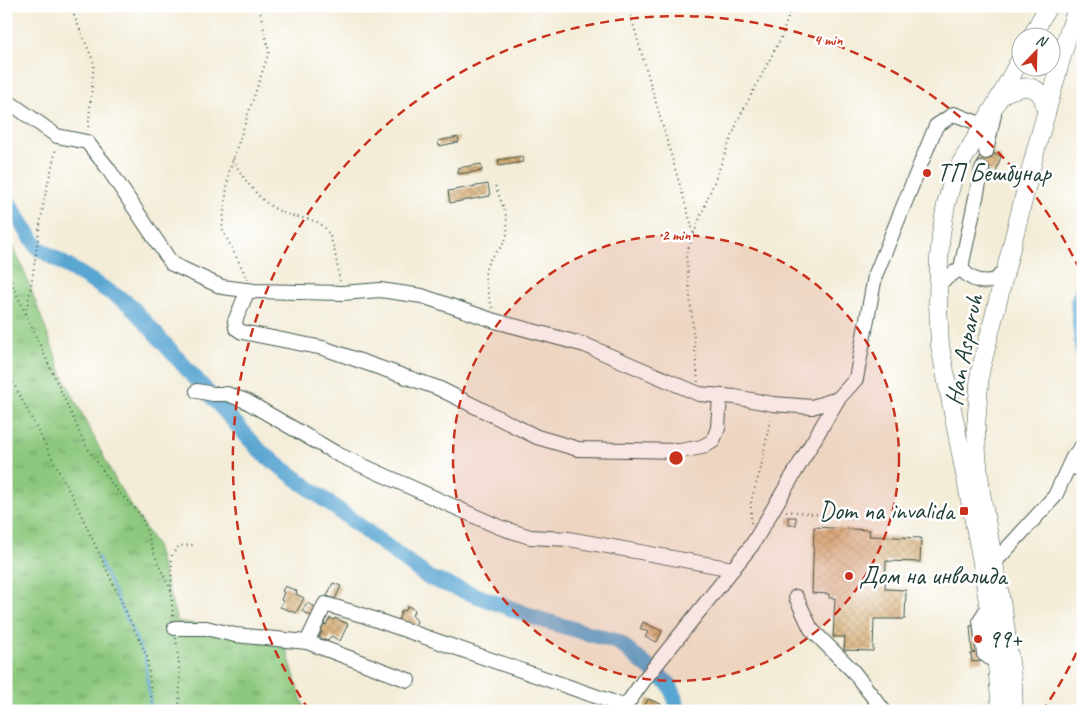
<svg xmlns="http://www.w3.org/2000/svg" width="1089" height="717" font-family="Caveat,sans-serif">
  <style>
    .grass { fill: url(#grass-tufts); stroke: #568258 }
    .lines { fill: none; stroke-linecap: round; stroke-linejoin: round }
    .stream { stroke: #5aa6d2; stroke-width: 2.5 }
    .river { stroke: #5aa6d2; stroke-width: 16 }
    .building { fill: url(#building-cross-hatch) }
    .minor-casing { stroke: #3f574c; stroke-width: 16 }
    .major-casing { stroke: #3f574c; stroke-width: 19 }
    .path { stroke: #3f574c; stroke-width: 2; stroke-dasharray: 1 4; stroke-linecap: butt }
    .minor { stroke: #fff; stroke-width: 14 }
    .major { stroke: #fff; stroke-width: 18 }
    .ring { fill: none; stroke: #c8321e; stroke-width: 2.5; stroke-dasharray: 9 6 }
    .poi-dot { fill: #c8321e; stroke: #fff; stroke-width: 2 }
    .labels { text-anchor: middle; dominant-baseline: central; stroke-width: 5; stroke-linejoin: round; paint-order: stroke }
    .poi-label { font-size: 25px; fill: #1f3d34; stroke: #fff; text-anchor: start }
    .street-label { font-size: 25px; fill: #1f3d34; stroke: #fff }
    .centre { fill: #c8321e; stroke: #fff; stroke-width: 2.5 }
    .ring-label { font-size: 15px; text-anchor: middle; font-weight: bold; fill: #c8321e; stroke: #fff; stroke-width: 5; stroke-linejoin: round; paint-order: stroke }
  </style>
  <defs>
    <pattern id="grass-tufts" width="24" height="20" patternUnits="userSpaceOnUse" patternTransform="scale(1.25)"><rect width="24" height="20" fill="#8cc87d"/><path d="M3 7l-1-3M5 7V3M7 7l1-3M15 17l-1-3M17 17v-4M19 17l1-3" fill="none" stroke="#72a467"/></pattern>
    <pattern id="building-cross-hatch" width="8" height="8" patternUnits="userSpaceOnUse" patternTransform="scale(1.25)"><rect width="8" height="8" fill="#d6ab70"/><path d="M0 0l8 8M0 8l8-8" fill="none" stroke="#ad8c5d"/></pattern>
  </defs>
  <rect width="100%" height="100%" fill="#fff"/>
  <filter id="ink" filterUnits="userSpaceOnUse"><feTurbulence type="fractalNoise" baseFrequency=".02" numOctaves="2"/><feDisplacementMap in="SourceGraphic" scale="10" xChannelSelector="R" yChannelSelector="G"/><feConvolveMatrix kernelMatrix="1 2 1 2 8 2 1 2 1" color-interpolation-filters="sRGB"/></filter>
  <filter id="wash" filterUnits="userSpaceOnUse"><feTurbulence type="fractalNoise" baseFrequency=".0096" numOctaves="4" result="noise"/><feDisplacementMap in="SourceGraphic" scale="20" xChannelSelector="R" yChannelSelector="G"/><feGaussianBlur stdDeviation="1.12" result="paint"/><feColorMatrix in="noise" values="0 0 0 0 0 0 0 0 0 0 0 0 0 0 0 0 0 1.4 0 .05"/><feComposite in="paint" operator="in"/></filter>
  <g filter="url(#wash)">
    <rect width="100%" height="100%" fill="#f3ecd7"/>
    <path class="grass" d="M 6,232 L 23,268 L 63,376 L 118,485 L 156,545 L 177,621 L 283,638 L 305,711 L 6,711 Z"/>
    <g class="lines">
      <path class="stream" d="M 98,557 L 145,658 L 151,711"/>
      <g class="river">
        <path d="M 6,199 L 38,248 L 129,304 L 261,452 L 429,578 L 542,620 L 618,642 L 670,685 L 679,711"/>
        <path d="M 1083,288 L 1078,302 L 1083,353"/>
      </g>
    </g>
    <g id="blocks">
      <g class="building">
        <path d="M 458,137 L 459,142 L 439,146 L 438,141 Z"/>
        <path d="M 981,151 L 1001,156 L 996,173 L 976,168 Z"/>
        <path d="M 522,156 L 523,162 L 499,166 L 498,160 Z"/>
        <path d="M 481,164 L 482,171 L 458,174 L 458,168 Z"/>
        <path d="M 488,184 L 490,196 L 450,203 L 448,191 Z"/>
        <rect x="788" y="517" width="8" height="8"/>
        <path d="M 814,527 L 870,530 L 869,536 L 921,538 L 920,562 L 886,561 L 885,589 L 906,590 L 905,619 L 874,619 L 873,651 L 844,650 L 845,637 L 833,637 L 835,598 L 829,598 L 829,594 L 812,593 Z"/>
        <path d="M 333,583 L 341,586 L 335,599 L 327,596 Z"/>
        <path d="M 285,586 L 297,591 L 296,594 L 304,598 L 296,613 L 280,607 L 283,601 L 281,600 L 284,592 L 282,591 Z"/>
        <path d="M 307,603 L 318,608 L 313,617 L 302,611 Z"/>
        <path d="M 408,606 L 415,610 L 412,615 L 417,621 L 414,629 L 397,623 L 402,610 L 405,611 Z"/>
        <path d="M 330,618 L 334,620 L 335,618 L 348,624 L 340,641 L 331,636 L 328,641 L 319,637 L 322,632 L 318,630 L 321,623 L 326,625 Z"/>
        <path d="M 643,622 L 662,631 L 657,642 L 645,637 L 648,632 L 640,629 Z"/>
        <path d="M 983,625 L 983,661 L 972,662 L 971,654 L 975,653 L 972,651 L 970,626 Z"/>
        <path d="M 648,699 L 661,704 L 658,711 L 643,711 Z"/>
      </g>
    </g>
  </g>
  <g filter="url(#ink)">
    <use href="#blocks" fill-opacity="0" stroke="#3f574c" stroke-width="1"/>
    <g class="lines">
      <defs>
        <g id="minor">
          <path d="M 6,100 L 57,136 L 87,142 L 107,167 L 172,264 L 222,287 L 254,291 L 342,293 L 380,290 L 422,296 L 495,321 L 585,345 L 699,394 L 735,397 L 773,404 L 812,407 L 838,399 L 856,379 L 875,276 L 936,126 L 954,114 L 983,125"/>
          <path d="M 986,152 L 994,114"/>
          <path d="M 961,268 C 970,280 981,284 996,280 L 1007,267"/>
          <path d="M 939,283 L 961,268 L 982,169"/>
          <path d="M 248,290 L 235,321 L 236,328 L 242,332 L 323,348 L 438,388 L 537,437 L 578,449 L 680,451 L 702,447 L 713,441 L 718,428 L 720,396"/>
          <path d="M 197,391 L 213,394 L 227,394 L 246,401 L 339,455 L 499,527 L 530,537 L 569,539 L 733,569"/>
          <path d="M 1070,466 L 1083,470"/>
          <path d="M 994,563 L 1055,496 L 1073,457 L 1083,445"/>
          <path d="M 796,597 L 811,629 L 852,670 L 884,711"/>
          <path d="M 989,605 L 980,621 L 984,654 L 997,663"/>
          <path d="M 175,628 L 206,628 L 235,635 L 307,642 L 325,604 L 362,615 L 624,706"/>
          <path d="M 307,642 L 408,680"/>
          <path d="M 622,711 L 644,680 L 752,545 L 838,399"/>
        </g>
        <g id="major">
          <path d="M 1031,38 L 1048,6"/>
          <path d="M 1001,95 C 1025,83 1044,82 1046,114"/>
          <path d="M 1001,711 L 996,654 L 981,557 L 940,346 L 938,304 L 939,259 L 941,234 L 946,205 L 954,175 L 1001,95 L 1022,56"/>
          <path d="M 1014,711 L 1013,685 L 1004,617 L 981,493 L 977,455 L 976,427 L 980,372 L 1036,149 L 1069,31 L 1078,6"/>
        </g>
      </defs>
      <use href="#minor" class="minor-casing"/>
      <use href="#major" class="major-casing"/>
      <g class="path">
        <path d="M 70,6 L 94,63 L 88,131"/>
        <path d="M 628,6 L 694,234"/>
        <path d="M 233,159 C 244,181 262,205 286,214 C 298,219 316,217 325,228 C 335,240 337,267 340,281"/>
        <path d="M 6,267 L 13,286 L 85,444 L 113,486 L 141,515 L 158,564 L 171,590"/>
        <path d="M 248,280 L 222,229 L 229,171 L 269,52 L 260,12 L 261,6"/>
        <path d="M 492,308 C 488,291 479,272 492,257 C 497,251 504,245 506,238 C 511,220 501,202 495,185"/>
        <path d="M 26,314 C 33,278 37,243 43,207 C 46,187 53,167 56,147"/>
        <path d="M 6,369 L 78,508 L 147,657 L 153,711"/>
        <path d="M 698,382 L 686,254 L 739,118 L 781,38 L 792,6"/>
        <path d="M 786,511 L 860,519"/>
        <path d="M 751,523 L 751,501 L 761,468 L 771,415"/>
        <path d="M 173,616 L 171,590 L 172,555 L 179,546 L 193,545"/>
        <path d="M 176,638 L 180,676 L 179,711"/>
      </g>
      <use href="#minor" class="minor"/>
      <use href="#major" class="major"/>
    </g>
  </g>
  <circle cx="676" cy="458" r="223" fill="#c8321e" fill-opacity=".12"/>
  <g class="ring">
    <circle cx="676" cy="458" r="223"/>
    <path d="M1083 639A445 445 0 0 1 1043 710M309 710A445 445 0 1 1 1083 277"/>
  </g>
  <g class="poi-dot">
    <circle cx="927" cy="173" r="5"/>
    <rect x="959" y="506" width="10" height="10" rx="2.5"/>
    <circle cx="849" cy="576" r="5"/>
    <circle cx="978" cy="639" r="5"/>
  </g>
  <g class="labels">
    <g class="poi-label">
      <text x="937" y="173">ТП Бешбунар</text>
      <text x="954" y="511" text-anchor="end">Dom na invalida</text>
      <text x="859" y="576">Дом на инвалида</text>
      <text x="988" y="639">99+</text>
    </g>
    <g class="street-label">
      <text transform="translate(964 350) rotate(-79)">Han Asparuh</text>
    </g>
  </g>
  <circle cx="676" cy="458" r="8" class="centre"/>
  <g class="ring-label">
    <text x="828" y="45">4 min</text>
    <text x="676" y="240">2 min</text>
  </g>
  <rect width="1089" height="717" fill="none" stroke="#fff" stroke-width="25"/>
  <g transform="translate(1036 52) rotate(23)"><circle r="24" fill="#ffffff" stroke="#a5b1ae"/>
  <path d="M0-4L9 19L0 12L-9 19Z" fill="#c8321e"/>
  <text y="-8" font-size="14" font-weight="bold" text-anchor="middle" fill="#1f3d34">N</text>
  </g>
</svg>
